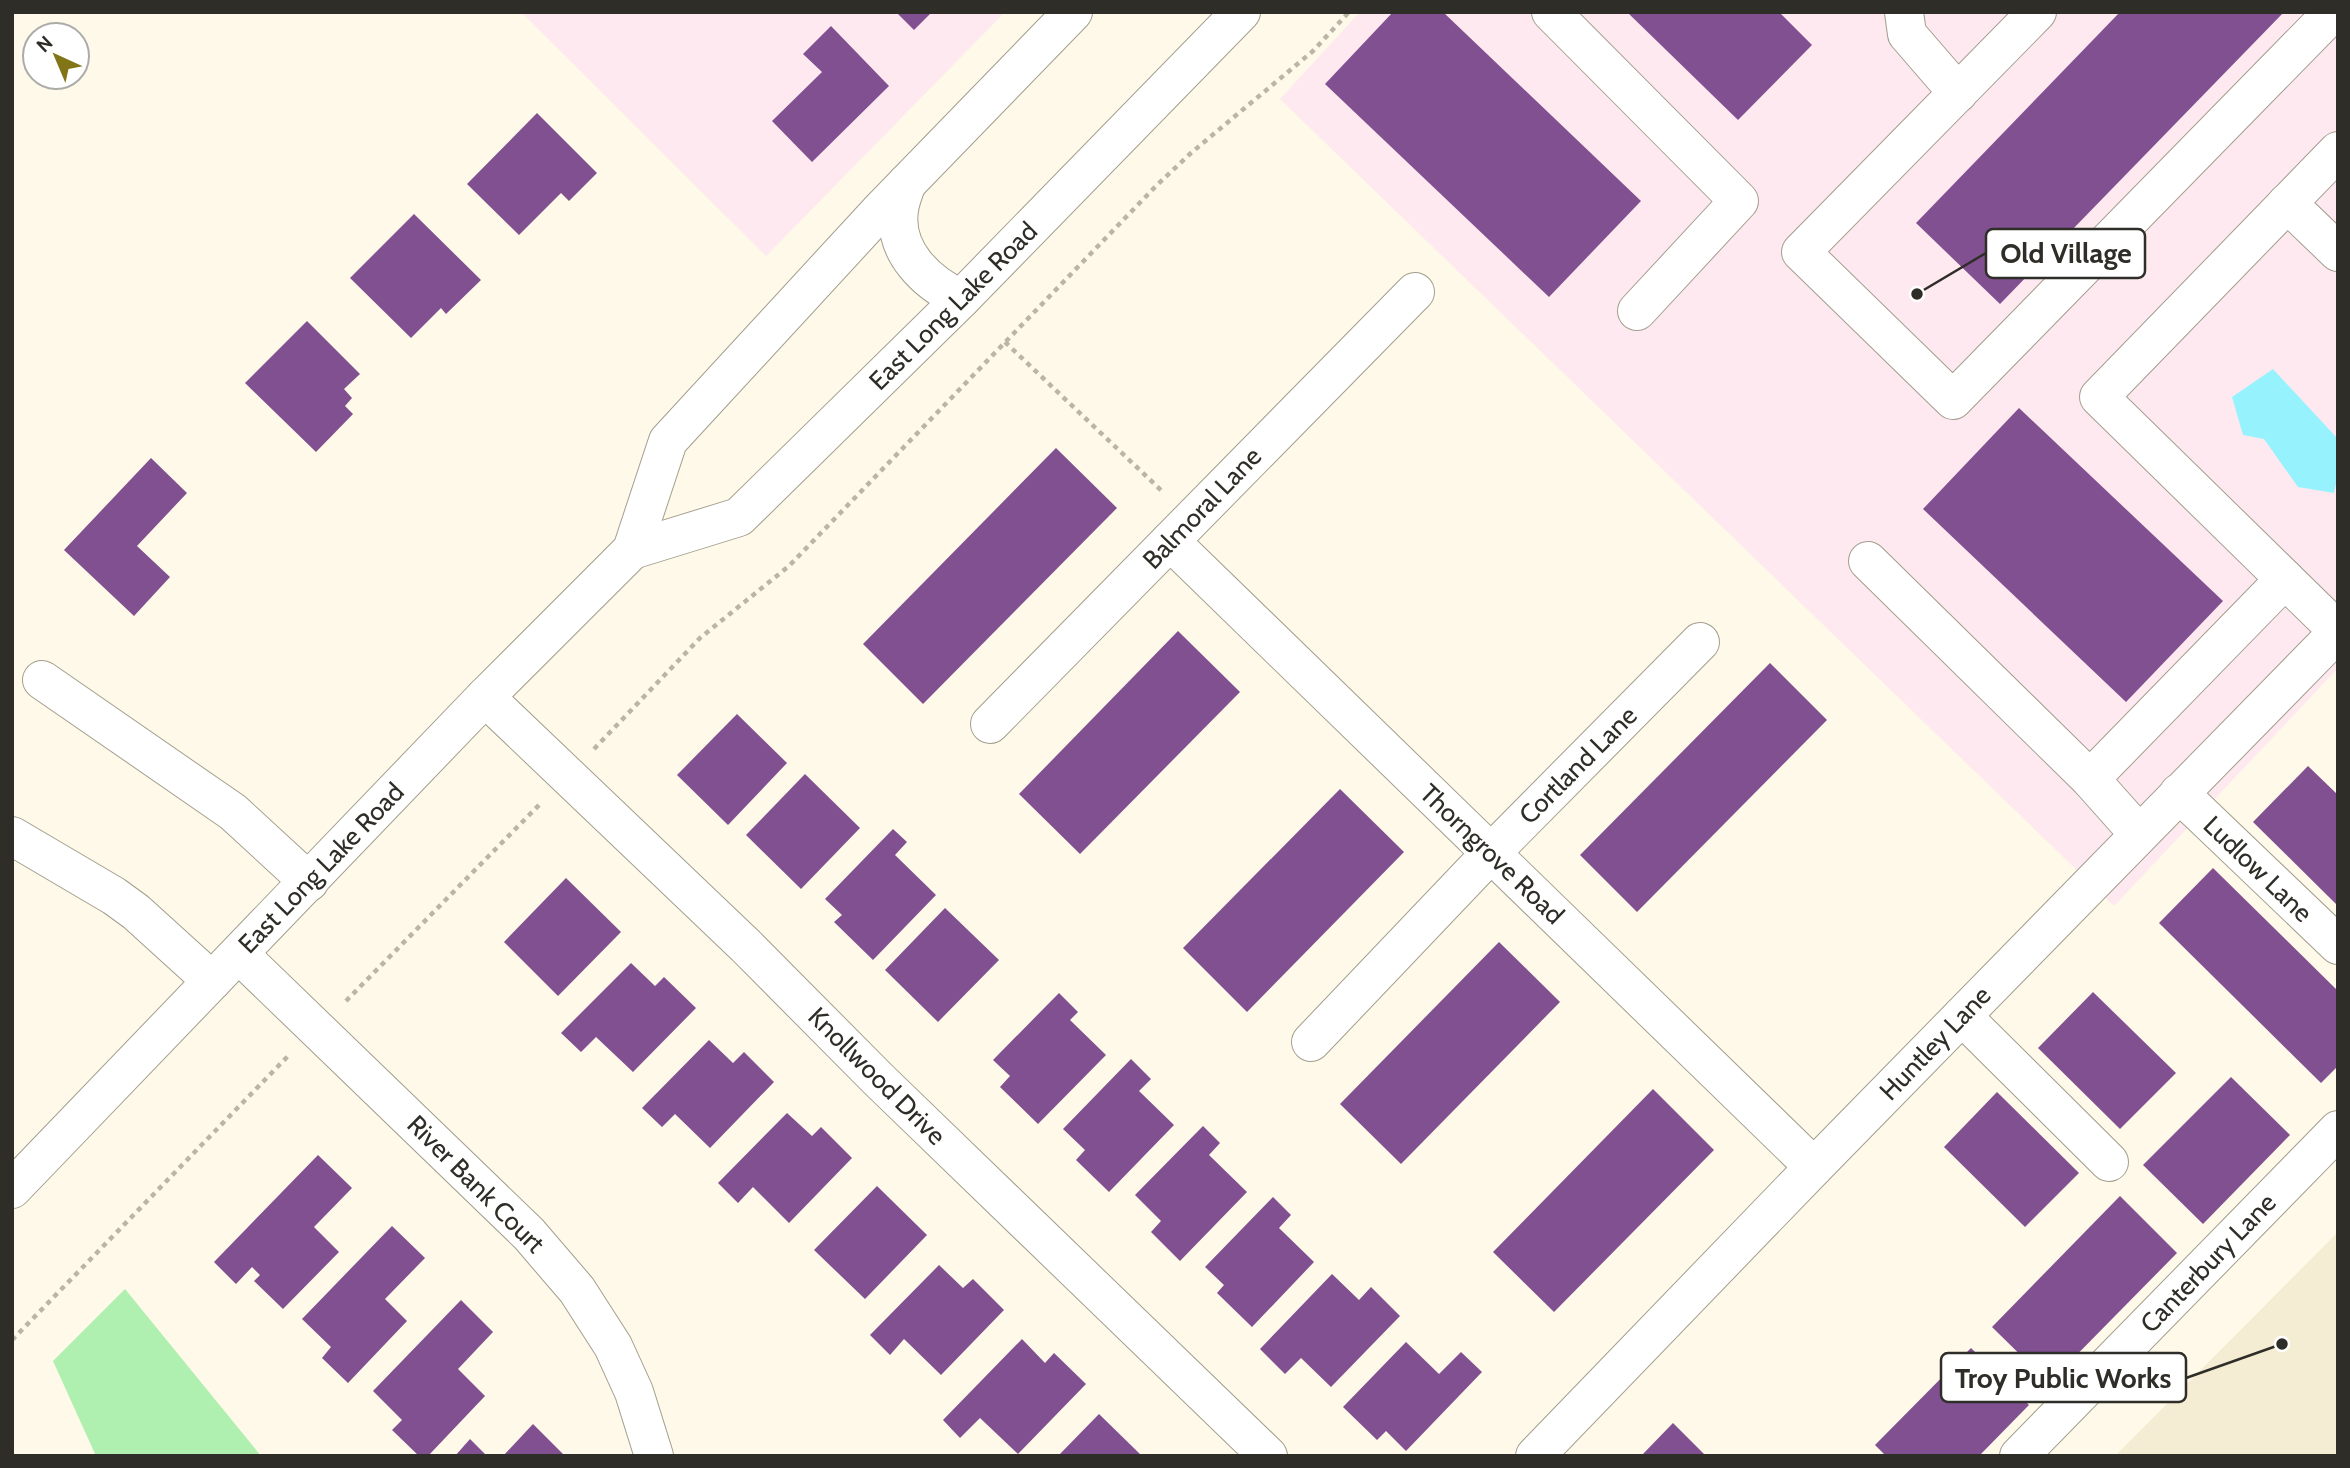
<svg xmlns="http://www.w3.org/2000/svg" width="2350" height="1468" font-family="Cabin,sans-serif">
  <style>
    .commercial { fill: #fde9ef }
    .built { fill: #f4edd4 }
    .green { fill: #afefb0 }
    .water { fill: #96f3fe }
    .building { fill: #815090 }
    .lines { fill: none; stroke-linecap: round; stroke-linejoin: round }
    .minor-casing { stroke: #a39e8e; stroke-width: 40 }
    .major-casing { stroke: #a39e8e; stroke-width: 40 }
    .path { stroke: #b9b5a7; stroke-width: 4.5; stroke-dasharray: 5 5; stroke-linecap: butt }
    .minor { stroke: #fff; stroke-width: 38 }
    .major { stroke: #fff; stroke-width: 38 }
    .labels { text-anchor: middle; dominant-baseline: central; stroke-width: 7; stroke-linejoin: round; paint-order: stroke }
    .street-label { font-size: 26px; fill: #2f2d27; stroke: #fff }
    .leader { fill: none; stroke: #2f2d27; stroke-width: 2.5 }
    .callout-dot { fill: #2f2d27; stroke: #fff; stroke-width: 2.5 }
    .callout { fill: #fff; stroke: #2f2d27; stroke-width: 2.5 }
    .callout-label { font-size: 28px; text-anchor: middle; font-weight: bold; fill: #2f2d27 }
  </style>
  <rect width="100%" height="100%" fill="#fef9e8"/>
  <g class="commercial">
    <path d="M 521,12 L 1005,12 L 766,256 Z"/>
    <path d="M 1360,12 L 2338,12 L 2338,668 L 2114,906 L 1280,99 Z"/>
  </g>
  <path class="built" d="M 2338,1232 L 2338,1456 L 2115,1456 Z"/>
  <path class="green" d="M 125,1289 L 261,1456 L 96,1456 L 53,1361 Z"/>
  <path class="water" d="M 2273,369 L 2338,439 L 2338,474 L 2334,493 L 2298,487 L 2264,439 L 2243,435 L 2232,397 Z"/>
  <g class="building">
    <path d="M 896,12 L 932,12 L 914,30 Z"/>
    <path d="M 1393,12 L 1443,12 L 1641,201 L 1549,297 L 1325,84 Z"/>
    <path d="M 1627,12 L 1779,12 L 1812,45 L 1738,120 Z"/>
    <path d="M 2120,12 L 2284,12 L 2000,304 L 1916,223 Z"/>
    <path d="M 831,26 L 889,86 L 812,162 L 772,121 L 822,72 L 803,54 Z"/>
    <path d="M 537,113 L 597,173 L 569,201 L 561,193 L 519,235 L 467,184 Z"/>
    <path d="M 414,214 L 481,280 L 446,314 L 441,308 L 411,338 L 350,278 Z"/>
    <path d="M 307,321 L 360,374 L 344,389 L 352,398 L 345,406 L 353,414 L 316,452 L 245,383 Z"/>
    <path d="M 2019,408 L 2223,601 L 2126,702 L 1923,509 Z"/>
    <path d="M 1056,448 L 1117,508 L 923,704 L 863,644 Z"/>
    <path d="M 151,458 L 187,493 L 137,546 L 170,577 L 134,616 L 64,550 Z"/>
    <path d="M 1178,631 L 1240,692 L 1080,854 L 1019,794 Z"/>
    <path d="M 1770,663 L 1827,720 L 1637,912 L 1580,855 Z"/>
    <path d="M 737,714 L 787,763 L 728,825 L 677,775 Z"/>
    <path d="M 2308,766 L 2338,795 L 2338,906 L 2253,822 Z"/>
    <path d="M 805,774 L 860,828 L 801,889 L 746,835 Z"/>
    <path d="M 1340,789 L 1404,852 L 1247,1012 L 1183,948 Z"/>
    <path d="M 893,829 L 907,842 L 895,855 L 936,895 L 873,960 L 834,922 L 842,915 L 825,899 Z"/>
    <path d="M 2213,868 L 2338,991 L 2338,1066 L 2321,1083 L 2159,923 Z"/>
    <path d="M 566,878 L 621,932 L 558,996 L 504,942 Z"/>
    <path d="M 945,908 L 999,960 L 938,1022 L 885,970 Z"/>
    <path d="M 1499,942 L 1560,1002 L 1401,1164 L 1340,1104 Z"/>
    <path d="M 631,963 L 655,986 L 664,977 L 696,1008 L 633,1072 L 596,1037 L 581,1052 L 561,1033 Z"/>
    <path d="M 2093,992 L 2176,1073 L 2120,1129 L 2038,1048 Z"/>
    <path d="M 1059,993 L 1078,1012 L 1070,1020 L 1106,1055 L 1038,1124 L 1000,1087 L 1010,1076 L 993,1060 Z"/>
    <path d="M 709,1040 L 733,1063 L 744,1052 L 774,1082 L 710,1148 L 675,1114 L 662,1127 L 642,1108 Z"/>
    <path d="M 1131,1059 L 1151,1079 L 1139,1091 L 1174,1125 L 1109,1192 L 1076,1160 L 1085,1150 L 1063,1129 Z"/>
    <path d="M 2231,1077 L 2290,1135 L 2203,1224 L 2143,1165 Z"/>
    <path d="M 1653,1089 L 1714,1150 L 1554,1312 L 1493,1252 Z"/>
    <path d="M 1997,1092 L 2079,1173 L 2025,1227 L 1944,1147 Z"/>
    <path d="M 787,1113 L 812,1136 L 821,1127 L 852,1158 L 789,1223 L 753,1187 L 738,1203 L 718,1183 Z"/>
    <path d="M 1203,1126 L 1220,1143 L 1209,1155 L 1247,1192 L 1180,1261 L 1151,1232 L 1161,1221 L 1135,1195 Z"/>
    <path d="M 318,1155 L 352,1188 L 314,1227 L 339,1252 L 283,1309 L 254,1281 L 260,1275 L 252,1267 L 236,1284 L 214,1262 Z"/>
    <path d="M 877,1186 L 927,1235 L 865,1299 L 814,1250 Z"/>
    <path d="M 2120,1196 L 2177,1253 L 2049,1383 L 1992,1327 Z"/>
    <path d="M 1273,1197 L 1291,1215 L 1279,1228 L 1314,1262 L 1252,1327 L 1217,1293 L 1224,1285 L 1205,1267 Z"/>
    <path d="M 392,1226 L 425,1258 L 385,1299 L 407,1321 L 348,1383 L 322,1358 L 331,1347 L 302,1319 Z"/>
    <path d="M 939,1265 L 963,1288 L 973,1279 L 1004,1310 L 941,1375 L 904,1339 L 890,1355 L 870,1335 Z"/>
    <path d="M 1332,1274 L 1359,1300 L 1371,1287 L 1400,1316 L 1331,1387 L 1301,1358 L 1285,1374 L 1260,1349 Z"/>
    <path d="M 461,1300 L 493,1332 L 458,1369 L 485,1396 L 428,1456 L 419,1456 L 392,1430 L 402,1420 L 373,1391 Z"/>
    <path d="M 1022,1339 L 1045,1363 L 1054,1353 L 1086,1384 L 1018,1454 L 980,1418 L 960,1438 L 943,1420 Z"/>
    <path d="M 1406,1342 L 1439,1374 L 1461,1352 L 1482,1372 L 1406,1451 L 1386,1431 L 1377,1440 L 1343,1407 Z"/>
    <path d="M 1971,1348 L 2029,1405 L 1979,1456 L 1886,1456 L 1875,1445 Z"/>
    <path d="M 1099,1414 L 1142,1456 L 1058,1456 Z"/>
    <path d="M 1673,1423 L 1706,1456 L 1641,1456 Z"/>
    <path d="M 533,1424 L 565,1456 L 503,1456 Z"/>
    <path d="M 470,1439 L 487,1456 L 455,1456 Z"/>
  </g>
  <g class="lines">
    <defs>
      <g id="minor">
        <path d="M 1551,12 L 1739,201 L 1637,311"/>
        <path d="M 1904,12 L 1907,34 L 1958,93"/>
        <path d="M 2037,12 L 1801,252 L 1953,400 L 2333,12"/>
        <path d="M 2338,151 L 2099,397 L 2338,631"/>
        <path d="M 2287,203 L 2338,252"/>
        <path d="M 1170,541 L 1814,1167"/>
        <path d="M 1868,561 L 2090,779 L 2139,834"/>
        <path d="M 42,680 L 233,812 L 309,882"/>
        <path d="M 485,697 L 746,946 L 878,1079 L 1268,1456"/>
        <path d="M 990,724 L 1415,292"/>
        <path d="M 2090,779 L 2285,579"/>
        <path d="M 2179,793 L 2338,945"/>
        <path d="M 12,836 L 114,896 L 136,912 L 212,981"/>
        <path d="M 239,954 L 529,1234 L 577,1290 L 613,1346 L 634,1392 L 654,1456"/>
        <path d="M 1962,1016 L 2109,1162"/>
        <path d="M 1311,1042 L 1491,853 L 1700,642"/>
        <path d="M 1535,1456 L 1814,1167 L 2338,632"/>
        <path d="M 2019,1456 L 2338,1130"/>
      </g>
      <g id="major">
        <path d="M 907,183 C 904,191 900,201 899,210 C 893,252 927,283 961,299"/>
        <path d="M 632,550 L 739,517 L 961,299 L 1241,12"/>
        <path d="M 12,1189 L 485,697 L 632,550 L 668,441 L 878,213 L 1073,12"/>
      </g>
    </defs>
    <use href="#minor" class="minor-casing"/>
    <use href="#major" class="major-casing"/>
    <g class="path">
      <path d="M 1005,342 L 1164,493"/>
      <path d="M 594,749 L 700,638 L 789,566 L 1157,185 L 1191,153 L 1313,51 L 1349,12"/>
      <path d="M 346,1001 L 541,803"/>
      <path d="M 12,1340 L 289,1055"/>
    </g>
    <use href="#minor" class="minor"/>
    <use href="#major" class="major"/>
  </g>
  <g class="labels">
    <g class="street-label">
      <text transform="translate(953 306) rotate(-45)">East Long Lake Road</text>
      <text transform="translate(1202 508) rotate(-46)">Balmoral Lane</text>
      <text transform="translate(1578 765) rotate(-45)">Cortland Lane</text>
      <text transform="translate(1492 854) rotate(44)">Thorngrove Road</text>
      <text transform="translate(321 868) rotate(-46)">East Long Lake Road</text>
      <text transform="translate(2258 869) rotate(44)">Ludlow Lane</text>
      <text transform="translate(1935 1043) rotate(-46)">Huntley Lane</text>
      <text transform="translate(877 1076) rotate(45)">Knollwood Drive</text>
      <text transform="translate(476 1184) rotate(45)">River Bank Court</text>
      <text transform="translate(2208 1263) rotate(-46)">Canterbury Lane</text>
    </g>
  </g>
  <path class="leader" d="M1917 294L1986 253M2282 1344L2186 1378"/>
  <g class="callout-dot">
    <circle cx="1917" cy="294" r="7"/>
    <circle cx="2282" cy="1344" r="7"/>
  </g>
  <g class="callout">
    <rect x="1986" y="229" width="159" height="49" rx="7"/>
    <rect x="1941" y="1353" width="245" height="49" rx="7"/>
  </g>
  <g class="callout-label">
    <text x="2066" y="263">Old Village</text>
    <text x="2063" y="1388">Troy Public Works</text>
  </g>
  <rect width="2350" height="1468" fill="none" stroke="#2f2d27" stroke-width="28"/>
  <g transform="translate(56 56) rotate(316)"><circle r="33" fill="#ffffff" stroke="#acaba9" stroke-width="2"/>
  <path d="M0-5L12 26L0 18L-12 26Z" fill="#827517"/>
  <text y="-10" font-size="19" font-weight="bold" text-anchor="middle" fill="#2f2d27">N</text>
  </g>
</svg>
